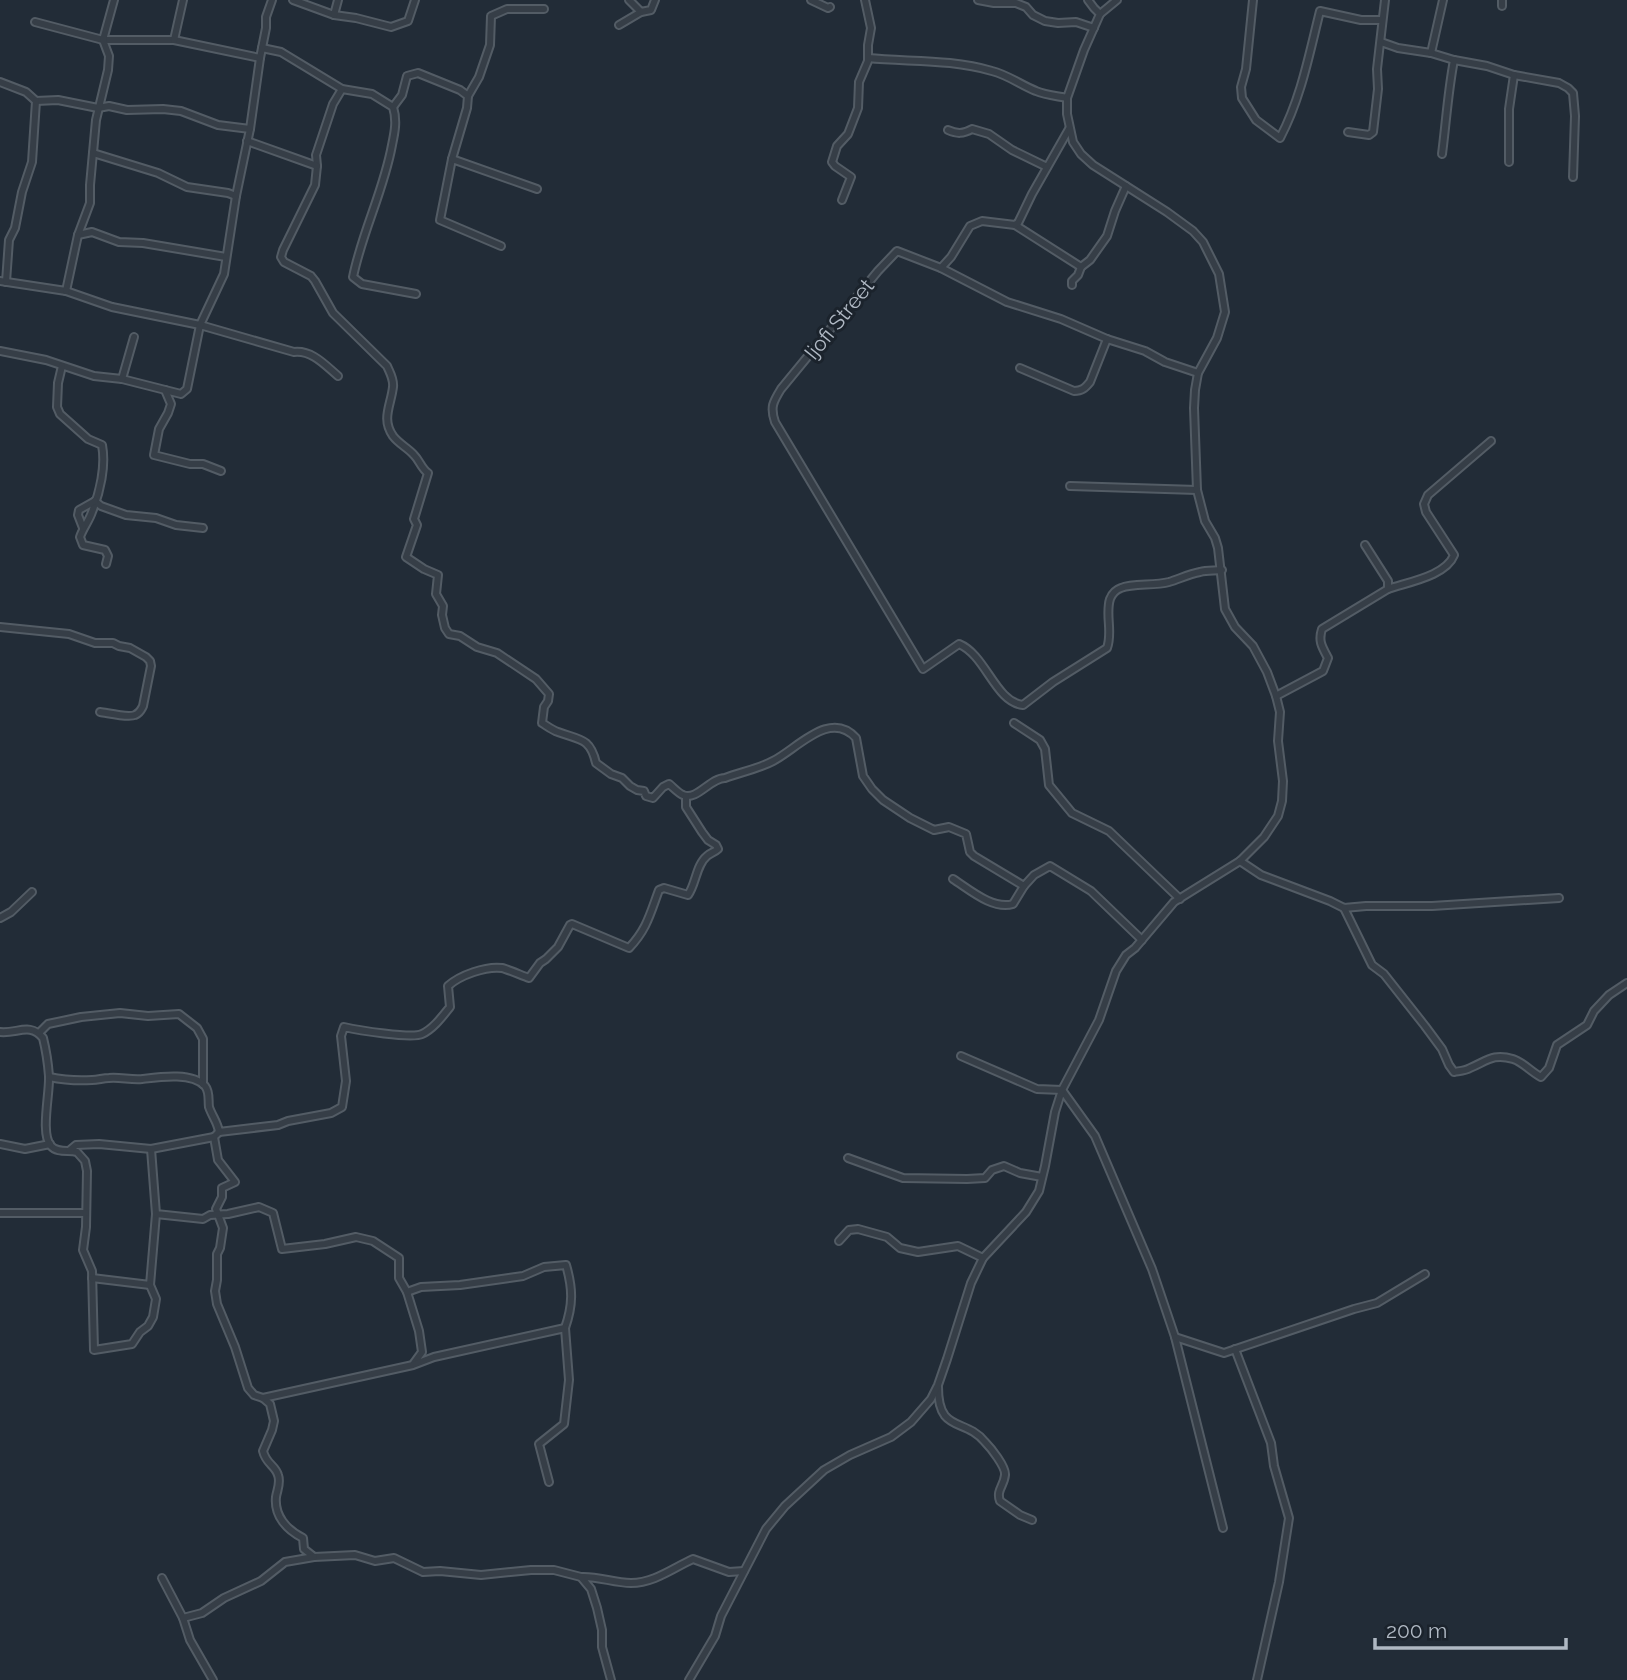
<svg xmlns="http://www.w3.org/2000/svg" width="1627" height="1680" font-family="Raleway,sans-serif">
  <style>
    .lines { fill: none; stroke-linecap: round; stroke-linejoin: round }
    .minor-casing { stroke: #535c65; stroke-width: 10 }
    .minor { stroke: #363e47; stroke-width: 6 }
    .labels { text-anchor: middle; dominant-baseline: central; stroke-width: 6; stroke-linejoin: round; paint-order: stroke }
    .street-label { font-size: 21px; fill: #b0b9c4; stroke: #1b232c }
  </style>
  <rect width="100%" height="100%" fill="#222c37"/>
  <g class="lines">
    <defs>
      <g id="minor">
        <path d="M 293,0 L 334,15 L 356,18 L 391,27 L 408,21 L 415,0"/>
        <path d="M 629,0 L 641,12"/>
        <path d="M 811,0 L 828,8 L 830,7"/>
        <path d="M 978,0 L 994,3 L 1016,3 L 1026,7 L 1033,15 L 1045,21 L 1058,23 L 1076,22 L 1094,28"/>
        <path d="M 1253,0 L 1246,69 L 1241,87 L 1242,98 L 1256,120 L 1280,138 C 1301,98 1309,55 1320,11 L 1361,20 L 1381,20"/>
        <path d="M 1502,0 L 1502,6"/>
        <path d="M 1100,14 L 1117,0"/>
        <path d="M 334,15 L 338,0"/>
        <path d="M 35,22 L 103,40 L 174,40 L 260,58"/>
        <path d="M 619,25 L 641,12 L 651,10 L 655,0"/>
        <path d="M 174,40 L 183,0"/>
        <path d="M 1381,42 L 1398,48 L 1431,53 L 1454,60 L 1487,66 L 1514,75 L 1559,83 L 1568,88 L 1573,93 L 1575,116 L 1573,177"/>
        <path d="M 262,48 L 281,52 L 342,89 L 372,94 L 393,107 C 397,120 395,131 392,145 C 384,190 362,232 353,277 L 362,284 L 416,294"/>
        <path d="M 1431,53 L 1443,0"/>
        <path d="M 868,58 C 910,62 951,59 992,71 C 1008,75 1021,85 1036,91 C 1045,95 1057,96 1067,98"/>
        <path d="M 0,82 L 26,92 L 36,101 L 58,100 L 98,108 L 109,106 L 127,110 L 163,109 L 181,111 L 218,125 L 250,129"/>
        <path d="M 342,89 L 333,104 L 316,155 L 317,166 L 315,185 L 283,250 L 281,257 L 284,262 L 311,276 L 315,281 L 333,313 L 387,366 C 390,373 394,379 393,387 C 391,405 381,419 393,436 C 399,444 408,448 414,455 C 420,461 421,468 428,473 L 414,519 L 417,525 L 406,557 L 424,569 L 438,575 L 436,594 L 443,606 L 442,615 L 445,628 L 449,634 L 460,636 L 477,647 L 497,653 L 536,679 L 549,694 L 548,701 L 544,707 L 542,723 C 547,726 552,730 558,732 C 579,740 590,737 596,763 L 611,774 L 622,778 L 630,786 L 637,790 L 644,791 L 646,796 L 653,798 L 663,787 L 669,784 C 673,787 678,793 683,795 C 697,801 710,778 725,778 C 741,772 758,769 773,761 C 797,749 830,709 856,738 L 863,776 L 872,789 L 883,800 L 910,818 L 934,830 L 949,827 L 966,834 L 970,852 L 974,856 L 1024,886 L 1034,875 L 1050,866 L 1091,891 L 1142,940"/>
        <path d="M 468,96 L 479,77 L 490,45 L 491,16 L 507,9 L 544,9"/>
        <path d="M 393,107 L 402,95 L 407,76 L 418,73 L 460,90 L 468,96 L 467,108 L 452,159 L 440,220 L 501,246"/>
        <path d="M 948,130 C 957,134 963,134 972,129 L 989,134 L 1012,150 L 1047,167"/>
        <path d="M 1348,132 L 1369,135 L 1373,132 L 1378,89 L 1377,69 L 1385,0"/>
        <path d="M 247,141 L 317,166"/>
        <path d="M 93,153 L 158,173 L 187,187 L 228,193 L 236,196"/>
        <path d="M 1442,154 C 1446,123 1448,91 1454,60"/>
        <path d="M 452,159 L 537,189"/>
        <path d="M 1509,162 L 1509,109 L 1514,75"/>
        <path d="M 842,200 L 851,177 L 835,166 L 832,162 L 837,146 L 848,134 L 858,108 L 859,82 L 868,61 L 868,45 L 871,28 L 865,0"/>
        <path d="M 1015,225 L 1081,267"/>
        <path d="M 78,235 L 92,232 L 119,242 L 143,243 L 226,257"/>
        <path d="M 941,268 L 951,257 L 970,226 L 982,221 L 1015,225 L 1018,223 L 1032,194 L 1069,129"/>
        <path d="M 0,281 L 66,291 L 112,307 L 200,325 L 294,352 C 312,350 325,365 338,376"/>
        <path d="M 6,282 L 9,240 L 15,228 L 22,192 L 32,162 L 36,101"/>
        <path d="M 1072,285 L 1072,281 L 1078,275 L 1081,267 L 1090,260 L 1107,236 L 1115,211 L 1126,186"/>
        <path d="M 66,291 L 78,235 L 90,203 L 90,185 L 96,120 L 108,70 L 109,56 L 103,40 L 114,0"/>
        <path d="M 0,351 L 46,360 L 94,376 L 122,379 L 181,394 L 187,389 L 200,325 L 224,274 L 236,196 L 250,129 L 260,58 L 266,28 L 266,17 L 272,0"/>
        <path d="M 62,366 L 58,383 L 57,407 L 60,414 L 88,439 L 102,445 C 106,466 100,492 92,512 C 89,521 83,528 80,537 L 83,545 L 105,550 L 108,556 L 106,564"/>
        <path d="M 1020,368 L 1074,391 C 1082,391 1085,388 1090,382 L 1107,339"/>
        <path d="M 1198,373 L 1165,362 L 1145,351 L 1107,339 L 1061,319 L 1007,302 L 941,268 L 897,251 L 878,271 L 781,389 C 773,402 770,407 775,422 L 923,669 L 959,644 C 986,655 995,702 1023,705 L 1053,682 L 1107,648 C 1113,632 1105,615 1110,599 C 1112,594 1115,590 1121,588 C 1133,583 1154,586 1169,582 C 1179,579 1189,574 1200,572 C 1207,570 1215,571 1222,570"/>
        <path d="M 122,379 L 134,337"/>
        <path d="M 165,390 L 171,404 L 168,413 L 159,429 L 154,455 L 190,464 L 203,464 L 221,471"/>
        <path d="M 1070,486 L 1197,490"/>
        <path d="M 95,501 L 101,506 L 126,515 L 156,518 L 176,525 L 203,528"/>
        <path d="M 83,528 L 78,515 L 79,510 L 95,501"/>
        <path d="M 1388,589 C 1408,582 1446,576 1454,555 L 1426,512 L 1424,504 L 1428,495 L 1491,441"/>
        <path d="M 0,627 L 69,634 L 95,643 L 113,643 L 119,646 L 130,648 L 146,657 L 150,661 L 151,666 L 143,706 C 141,710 140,713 135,715 C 128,718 108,713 100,712"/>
        <path d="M 1276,696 L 1323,671 L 1328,658 C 1322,647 1318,641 1322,629 L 1388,589 L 1388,581 L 1365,545"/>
        <path d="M 1014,723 L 1040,740 L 1045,749 L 1049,785 L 1072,813 L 1109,831 L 1180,899"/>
        <path d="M 1240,861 L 1261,875 L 1330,901 L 1344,908 L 1366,906 L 1432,906 L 1559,898"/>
        <path d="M 953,879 C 970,890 993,910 1013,904 L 1024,886"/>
        <path d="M 1344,908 L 1372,965 L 1384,974 L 1425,1026 L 1442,1049 L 1449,1065 L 1454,1072 C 1459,1071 1465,1071 1470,1068 C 1487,1061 1493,1053 1513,1059 C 1523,1062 1531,1072 1541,1077 L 1549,1068 L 1557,1045 L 1587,1025 L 1594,1011 L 1609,995 L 1627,983"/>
        <path d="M 0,918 L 11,912 L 32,892"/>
        <path d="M 0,1032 C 17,1034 30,1022 43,1038 C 46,1050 48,1063 49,1076 C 50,1093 40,1134 51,1146 C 57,1153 68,1150 77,1152 L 85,1161 L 87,1171 L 86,1227 L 83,1250 L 92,1271 L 94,1350 L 132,1344 L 140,1332 L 148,1326 L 153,1317 L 156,1299 L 150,1285 L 156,1214"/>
        <path d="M 39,1033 L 48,1024 L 81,1017 L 120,1013 L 148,1016 L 179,1014 L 197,1028 L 203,1039 L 203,1084"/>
        <path d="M 961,1056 L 1037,1089 L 1062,1090 L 1095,1136 L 1152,1269 L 1175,1337 L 1223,1528"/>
        <path d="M 49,1077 C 64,1080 78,1081 92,1080 C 98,1080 103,1078 109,1078 C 120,1077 131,1080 142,1079 C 159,1077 192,1072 205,1086 C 210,1092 208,1100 209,1107 C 212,1116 218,1123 219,1132 L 278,1125 L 288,1121 L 331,1113 L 342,1107 L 346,1081 L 341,1036 L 344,1027 C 357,1030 412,1039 422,1034 C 433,1029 442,1017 450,1007 L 448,986 C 460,975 486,966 502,968 C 507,969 523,976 529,978 L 540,963 L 546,959 L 558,947 L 570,925 L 572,924 L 629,948 C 647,929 650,914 659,890 L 664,888 L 688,895 C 696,884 696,865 707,856 C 710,853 715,852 718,849 L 716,845 L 708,840 L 702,832 L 686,807 L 686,796"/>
        <path d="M 219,1132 L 214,1137 L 218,1160 L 235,1182 L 222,1188 L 222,1197 L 216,1209 L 223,1228 L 220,1248 L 217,1254 L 217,1280 L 215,1291 L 217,1304 L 235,1347 L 248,1388 L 254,1395 L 263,1398 L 270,1404 L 274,1421 L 272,1430 L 263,1451 C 266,1464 275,1465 278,1475 C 281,1483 277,1490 276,1497 C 274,1516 287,1530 303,1538 L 304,1549 L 314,1557 L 355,1555 L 375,1561 L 394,1558 L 423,1572 L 440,1571 L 481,1575 L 531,1570 L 554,1570 L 581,1577 L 591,1589 L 597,1608 L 602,1630 L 602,1647 L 611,1680"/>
        <path d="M 0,1144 L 25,1149 L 50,1144"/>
        <path d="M 151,1149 L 156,1214 L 203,1219 L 210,1215 L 228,1214 L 259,1207 L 273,1213 L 282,1249 L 325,1244 L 356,1237 L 373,1241 L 399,1258 L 399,1278 L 407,1292 L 419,1331 L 422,1352 L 414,1363"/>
        <path d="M 70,1150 L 76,1145 L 99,1144 L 151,1149 L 214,1137"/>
        <path d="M 848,1158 L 903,1178 L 967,1179 L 985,1178 L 992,1170 L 1004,1166 L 1020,1173 L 1042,1177"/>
        <path d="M 0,1213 L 86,1213"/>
        <path d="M 839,1241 L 849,1230 L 858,1229 L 887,1237 L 900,1248 L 918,1252 L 958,1246 L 983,1258"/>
        <path d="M 92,1278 L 150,1285"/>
        <path d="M 407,1292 L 421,1287 L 460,1285 L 523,1276 L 544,1267 L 566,1265 C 573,1289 573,1305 565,1328"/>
        <path d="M 1175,1337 L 1224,1353 L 1354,1309 L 1377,1303 L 1425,1274"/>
        <path d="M 1235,1349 L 1271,1443 L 1274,1466 L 1289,1518 L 1279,1582 L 1257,1680"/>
        <path d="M 938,1387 C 938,1434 965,1417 985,1442 C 991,1448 1006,1467 1005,1475 C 1004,1486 996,1490 1000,1501 L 1020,1515 L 1032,1520"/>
        <path d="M 263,1398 L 413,1365 L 434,1357 L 565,1328 L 569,1380 L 564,1424 L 539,1444 L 549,1482"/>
        <path d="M 581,1577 C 598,1576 614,1583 631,1583 C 654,1583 673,1568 693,1559 L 729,1572 L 744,1571"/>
        <path d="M 162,1578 L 183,1618"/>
        <path d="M 213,1680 L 190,1640 L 183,1618 L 202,1613 L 224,1598 L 261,1581 L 285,1562 L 314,1557"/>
        <path d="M 689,1680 L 715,1636 L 721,1616 L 766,1529 L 785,1506 L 824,1470 L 850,1455 L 891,1437 L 911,1422 L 931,1399 L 938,1385 L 947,1359 L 971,1283 L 983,1258 L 1026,1212 L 1039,1191 L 1045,1166 L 1055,1112 L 1062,1090 L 1099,1020 L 1116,971 L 1126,955 L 1135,948 L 1174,902 L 1240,861 L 1264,837 L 1278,816 L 1282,801 L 1283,781 L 1278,741 L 1280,712 L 1276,696 L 1267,672 L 1253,646 L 1235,627 L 1225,609 L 1218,548 L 1215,538 L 1205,521 L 1197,490 L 1194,408 L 1195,390 L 1198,373 L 1217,338 L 1225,312 L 1219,274 L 1203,242 L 1193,231 L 1167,212 L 1093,165 L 1081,154 L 1073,142 L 1067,114 L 1067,98 L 1084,50 L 1100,14 L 1094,8 L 1088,0"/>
      </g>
    </defs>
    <use href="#minor" class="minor-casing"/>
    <use href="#minor" class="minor"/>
  </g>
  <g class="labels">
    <g class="street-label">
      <text transform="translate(839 319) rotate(-51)">Ijofi Street</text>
    </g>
  </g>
  <path d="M1375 1638v10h191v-10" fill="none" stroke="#b0b9c4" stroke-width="3.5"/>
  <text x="1386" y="1638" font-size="21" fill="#b0b9c4" stroke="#1b232c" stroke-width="5" paint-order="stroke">200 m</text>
</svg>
